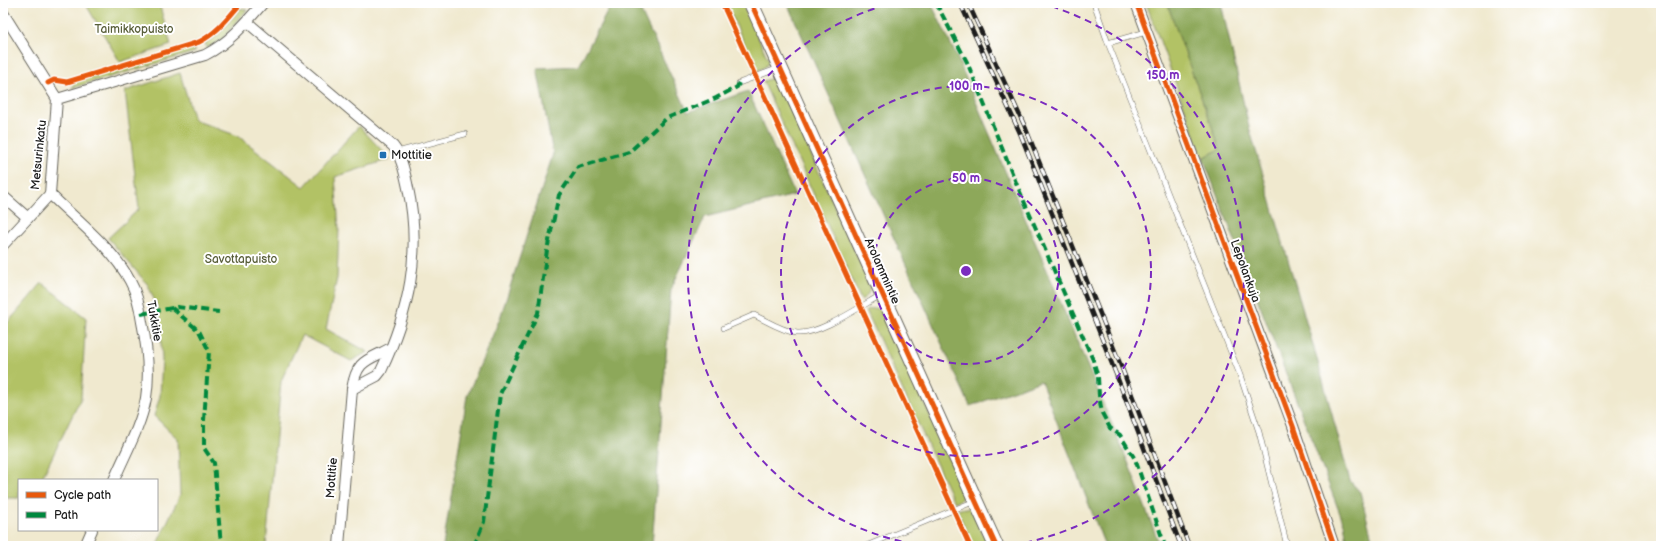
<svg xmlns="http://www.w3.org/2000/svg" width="1664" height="549" font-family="'Balsamiq Sans',sans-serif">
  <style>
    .green { fill: #b2c265; stroke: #676f40 }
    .forest { fill: #8da85a; stroke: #54623b }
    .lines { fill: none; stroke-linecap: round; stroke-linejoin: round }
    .lane-casing { stroke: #66645b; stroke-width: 6 }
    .street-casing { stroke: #66645b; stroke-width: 12 }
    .secondary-casing { stroke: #66645b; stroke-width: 16 }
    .lane { stroke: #fff; stroke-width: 5 }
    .street { stroke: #fff; stroke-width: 10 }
    .secondary { stroke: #fff; stroke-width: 14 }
    .rail-casing { stroke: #1c1c1c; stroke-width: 4.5 }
    .rail { stroke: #fff; stroke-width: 3; stroke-dasharray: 9; stroke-linecap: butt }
    .quiet { stroke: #00873e; stroke-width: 4; stroke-dasharray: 8 4; stroke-linecap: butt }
    .cycleway-casing { stroke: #fff; stroke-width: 8 }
    .cycleway { stroke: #e8590c; stroke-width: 5 }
    .ring { fill: none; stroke: #7b2cbf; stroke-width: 2; stroke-dasharray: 7 5 }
    .poi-dot { fill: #1f6fb2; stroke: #fff; stroke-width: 1.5 }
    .labels { text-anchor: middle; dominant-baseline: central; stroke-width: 4; stroke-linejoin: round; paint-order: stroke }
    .park-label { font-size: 12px; fill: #585e39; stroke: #fff }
    .street-label { font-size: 12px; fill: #1c1c1c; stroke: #fff }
    .poi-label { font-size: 12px; fill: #1c1c1c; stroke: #fff; text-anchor: start }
    .centre { fill: #7b2cbf; stroke: #fff; stroke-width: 2 }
    .ring-label { font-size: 12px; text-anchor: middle; font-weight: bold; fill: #7b2cbf; stroke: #fff; stroke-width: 4; stroke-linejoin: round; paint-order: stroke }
  </style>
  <rect width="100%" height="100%" fill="#fff"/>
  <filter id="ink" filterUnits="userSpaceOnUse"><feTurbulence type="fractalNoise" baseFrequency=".025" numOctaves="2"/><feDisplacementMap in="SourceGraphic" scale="8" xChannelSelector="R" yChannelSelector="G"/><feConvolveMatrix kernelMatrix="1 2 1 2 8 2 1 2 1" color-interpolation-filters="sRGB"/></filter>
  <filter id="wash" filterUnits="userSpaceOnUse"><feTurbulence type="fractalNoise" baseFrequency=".012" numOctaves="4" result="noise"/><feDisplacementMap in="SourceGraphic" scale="16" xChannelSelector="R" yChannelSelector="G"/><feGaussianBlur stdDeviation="0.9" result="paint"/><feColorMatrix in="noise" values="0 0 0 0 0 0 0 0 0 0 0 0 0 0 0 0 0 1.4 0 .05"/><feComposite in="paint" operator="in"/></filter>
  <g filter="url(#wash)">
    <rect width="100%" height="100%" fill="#f0e9cf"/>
    <g class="green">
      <path d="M 85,3 L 159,3 L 171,45 L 120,62 Z"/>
      <path d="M 726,3 L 742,3 L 769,61 C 767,67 763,68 757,71 Z"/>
      <path d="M 1146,3 L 1167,3 L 1220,149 L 1203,158 Z"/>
      <path d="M 241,8 L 247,10 L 221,40 L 207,48 L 205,43 L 217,36 Z"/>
      <path d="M 193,47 L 195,52 L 72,88 L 74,82 Z"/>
      <path d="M 180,73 L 194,120 L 238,136 L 304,187 L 359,126 L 390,159 L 335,177 L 339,229 L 337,278 L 326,329 L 368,352 L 351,361 L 302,335 L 281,381 L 266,546 L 156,546 L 180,495 L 178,439 L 154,416 L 160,396 L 162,359 L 159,311 L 148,285 L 108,238 L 139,209 L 125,91 Z"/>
      <path d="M 773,78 L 777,80 L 870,284 C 870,292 868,296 861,300 L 763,81 Z"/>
      <path d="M 42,283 L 86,318 L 81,398 L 41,480 L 19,480 L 19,498 L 3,498 L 3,328 Z"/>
      <path d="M 875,308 L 883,312 L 964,490 C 963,498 961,501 954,502 L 866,310 Z"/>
      <path d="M 964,508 L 970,509 L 974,515 L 989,546 L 973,546 L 957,510 Z"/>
    </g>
    <g class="forest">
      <path d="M 612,3 L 637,3 L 688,112 L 748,91 L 795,195 L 705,217 L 671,289 L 652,546 L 443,546 L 467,396 L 500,318 L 553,154 L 537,68 L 578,66 Z"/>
      <path d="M 787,3 L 931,3 L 957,57 L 1128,462 L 1160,546 L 1105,546 L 1041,381 L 970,406 Z"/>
      <path d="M 1167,3 L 1221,3 L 1249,127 L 1316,355 L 1350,481 L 1360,492 L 1374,546 L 1348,546 L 1344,524 L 1203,158 L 1220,149 Z"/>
    </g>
  </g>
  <g filter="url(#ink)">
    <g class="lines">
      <defs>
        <g id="lane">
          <path d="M 1094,3 L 1108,43 L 1240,375 L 1259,432 L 1287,546"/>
          <path d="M 1108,43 L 1146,32"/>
          <path d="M 739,83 L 779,68"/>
          <path d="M 397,152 L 465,134"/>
          <path d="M 724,328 L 754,315 C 767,321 782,331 797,333 C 819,335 861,306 881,295"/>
          <path d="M 866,546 L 975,501"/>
        </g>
        <g id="street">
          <path d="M 1136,3 L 1293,426 L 1334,546"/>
          <path d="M 3,13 L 57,99"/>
          <path d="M 247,22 L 393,146 C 402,157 405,174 408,188 C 422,253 409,312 381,371 L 377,376 L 352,389"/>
          <path d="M 50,194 C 77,221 112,247 130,281 C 137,293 140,308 142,322 C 147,346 150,373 146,398 C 141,426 125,454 114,480"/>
          <path d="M 3,196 L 28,218"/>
          <path d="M 3,245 L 50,194 L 57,99 L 205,55 C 229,43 245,24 263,3"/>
          <path d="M 85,546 L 92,530"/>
          <path d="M 339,546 L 352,389 C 357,359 367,361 391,348"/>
        </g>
        <path id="secondary" d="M 751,3 L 996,546"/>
      </defs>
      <use href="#lane" class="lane-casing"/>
      <use href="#street" class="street-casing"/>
      <use href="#secondary" class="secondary-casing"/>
      <use href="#lane" class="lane"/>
      <use href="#street" class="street"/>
      <use href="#secondary" class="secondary"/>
      <defs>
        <g id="rail">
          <path d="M 960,3 L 1020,133 L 1116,374 L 1181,546"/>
          <path d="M 968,3 L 1026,129 L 1123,371 L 1189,546"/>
        </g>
      </defs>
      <use href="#rail" class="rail-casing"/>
      <use href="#rail" class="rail"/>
      <g class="quiet">
        <path d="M 936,3 L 967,62 L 1017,185 L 1093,360 L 1098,377 L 1099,396 L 1102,413 L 1110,428 L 1120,435 L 1135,459 L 1165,546"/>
        <path d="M 172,308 L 199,331 L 209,351 L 204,420 L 204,448 L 214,463 L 221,546"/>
        <path d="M 141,314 L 177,307 L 219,312"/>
        <path d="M 474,546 L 484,522 L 500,394 L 538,313 L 547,250 L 559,195 L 578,167 L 629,152 L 667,118 L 716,98 L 737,87 L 739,83"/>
      </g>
      <defs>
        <g id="cycleway">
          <path d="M 722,3 L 970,546"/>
          <path d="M 751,3 L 996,546"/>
          <path d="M 1136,3 L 1293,426 L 1334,546"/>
          <path d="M 48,83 L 54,80 L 67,82 L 199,42 C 217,33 228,18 241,3"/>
        </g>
      </defs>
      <use href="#cycleway" class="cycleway-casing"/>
      <use href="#cycleway" class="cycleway"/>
    </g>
  </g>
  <g class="ring">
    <circle cx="966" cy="271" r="93"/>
    <circle cx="966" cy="271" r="185"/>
    <path d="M925 546A278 278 0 0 1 892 3M1040 3A278 278 0 0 1 1007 546"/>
  </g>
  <rect class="poi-dot" x="379" y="151" width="8" height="8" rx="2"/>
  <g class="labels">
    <g class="park-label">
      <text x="134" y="29">Taimikkopuisto</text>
      <text x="241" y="259">Savottapuisto</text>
    </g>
    <g class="street-label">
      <text transform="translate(39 155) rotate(-84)">Metsurinkatu</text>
      <text transform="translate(882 271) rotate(66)">Arolammintie</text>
      <text transform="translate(1245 271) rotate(70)">Lepolankuja</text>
      <text transform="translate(154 321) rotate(80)">Tukkitie</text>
      <text transform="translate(332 478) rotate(-86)">Mottitie</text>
    </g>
    <g class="poi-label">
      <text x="391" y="155">Mottitie</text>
    </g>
  </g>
  <circle cx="966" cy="271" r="6" class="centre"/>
  <g class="ring-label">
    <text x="1163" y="79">150 m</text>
    <text x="966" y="90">100 m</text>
    <text x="966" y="182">50 m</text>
  </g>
  <rect width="1664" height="549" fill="none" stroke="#fff" stroke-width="16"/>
  <rect x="18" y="479" width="140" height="52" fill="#ffffff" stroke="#a4a4a4"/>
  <rect x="26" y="492" width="20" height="6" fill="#e8590c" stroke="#a4a4a4"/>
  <text x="54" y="499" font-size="12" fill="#1c1c1c">Cycle path</text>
  <rect x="26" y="512" width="20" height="6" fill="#00873e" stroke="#a4a4a4"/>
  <text x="54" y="519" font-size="12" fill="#1c1c1c">Path</text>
</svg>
